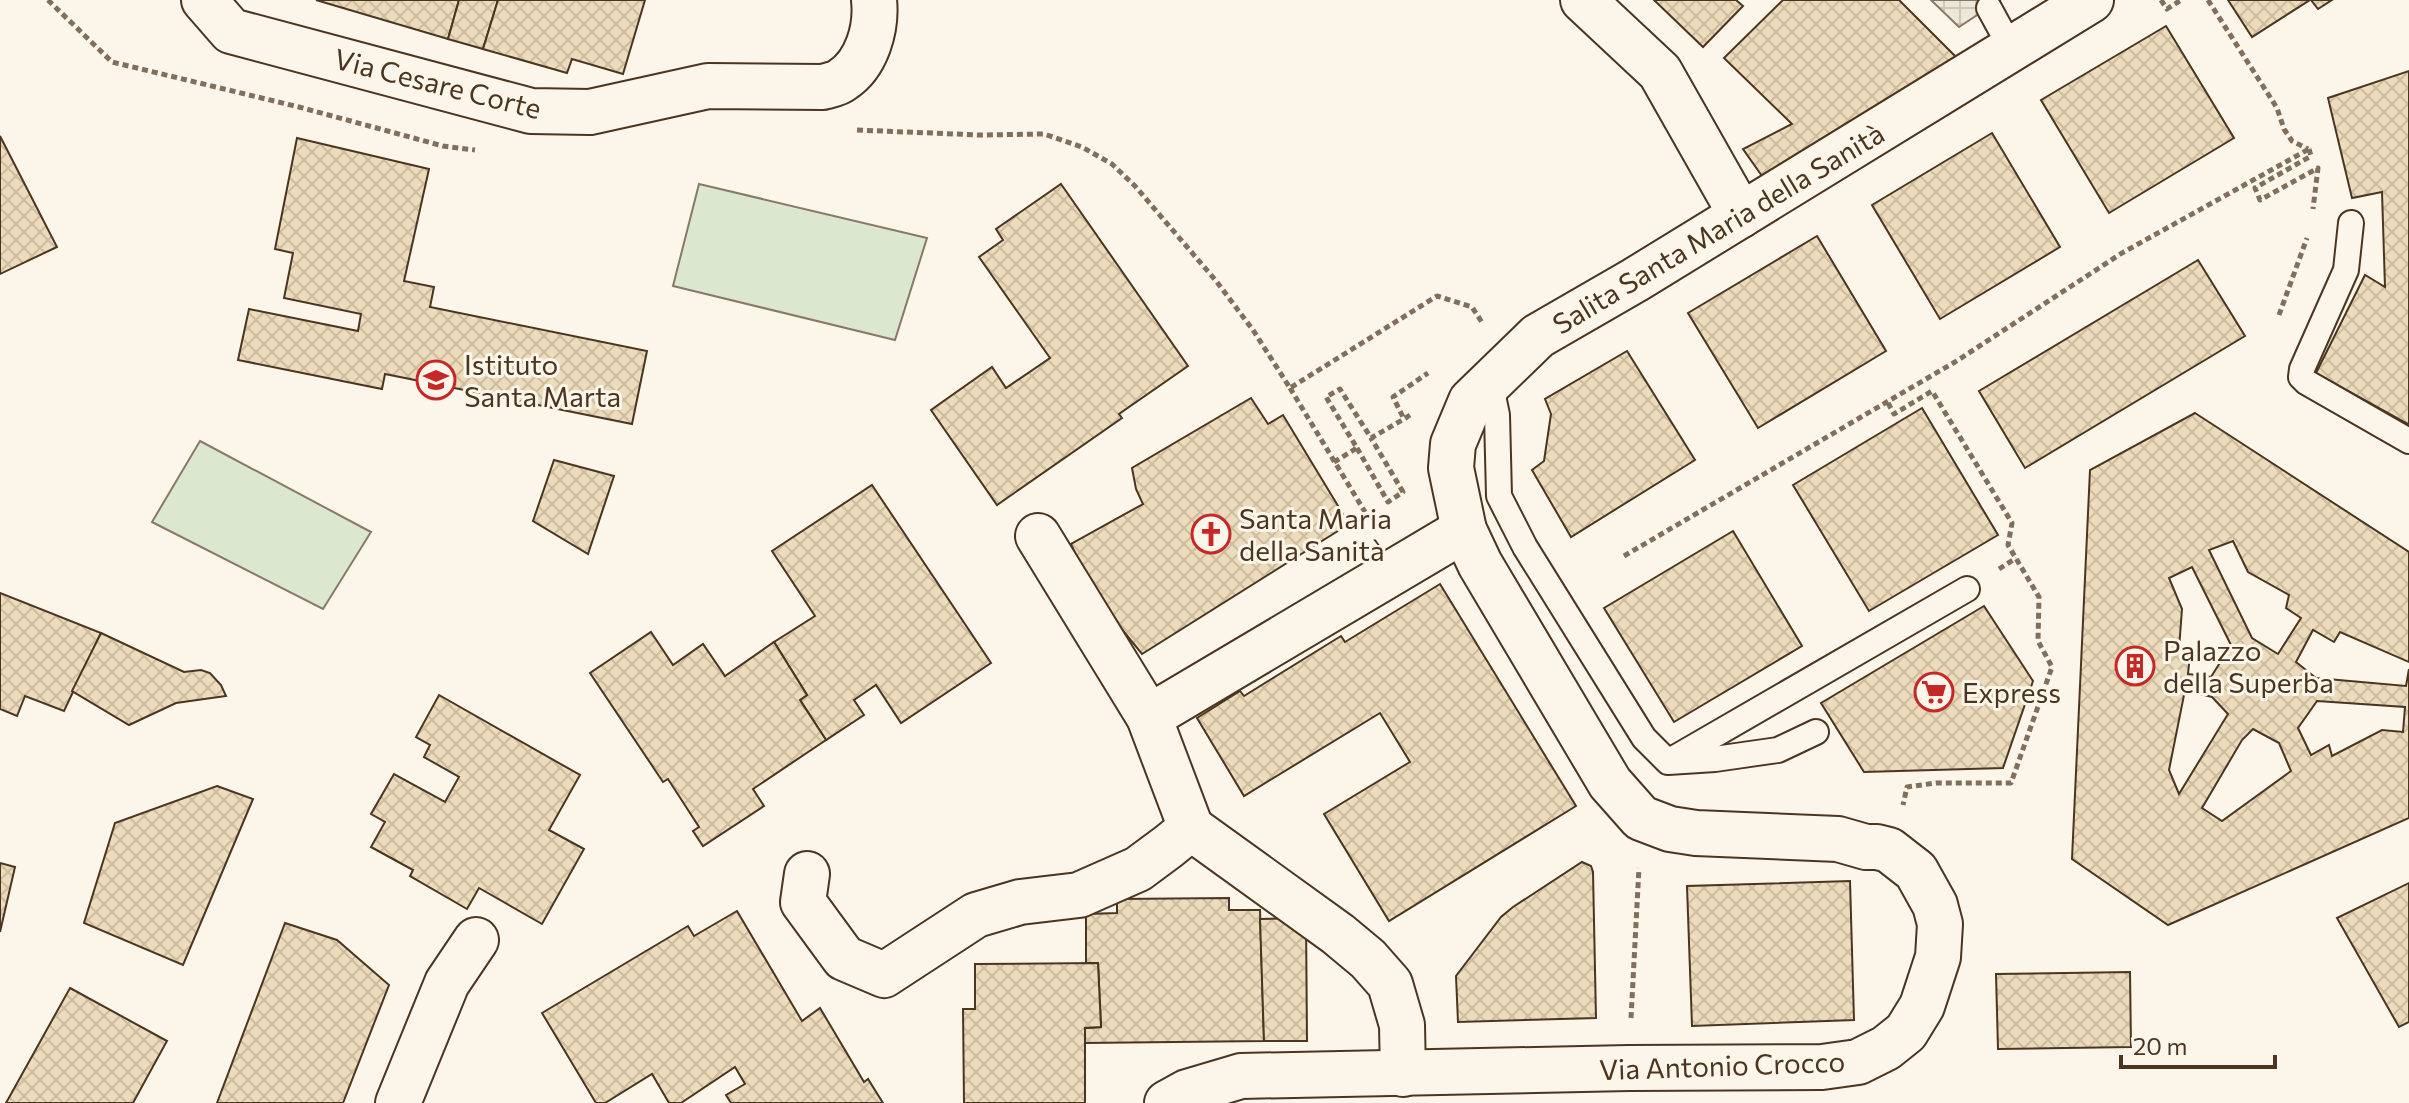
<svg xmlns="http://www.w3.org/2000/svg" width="2409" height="1103" font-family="Commissioner,sans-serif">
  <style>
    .pitch { fill: #dce7d0; stroke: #887966; stroke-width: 2 }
    .plaza { fill: url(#plaza-grid); stroke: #887966; stroke-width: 2 }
    .building { fill: url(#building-cross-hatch); stroke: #4a3520; stroke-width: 2; fill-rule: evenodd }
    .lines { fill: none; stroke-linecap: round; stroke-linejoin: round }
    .service-casing { stroke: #4a3520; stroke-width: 28 }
    .minor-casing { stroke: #4a3520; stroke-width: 48 }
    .path { stroke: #7f6f5c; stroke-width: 5; stroke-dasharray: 6 4; stroke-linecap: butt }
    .service { stroke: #fbf6e9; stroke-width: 24 }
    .minor { stroke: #fbf6e9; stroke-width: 44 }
    .labels { text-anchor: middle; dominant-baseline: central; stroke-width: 6; stroke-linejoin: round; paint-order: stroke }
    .street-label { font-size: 28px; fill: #4a3520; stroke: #fbf6e9 }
    .poi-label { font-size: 28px; fill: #4a3520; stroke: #fbf6e9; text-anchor: start }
  </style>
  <defs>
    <pattern id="plaza-grid" width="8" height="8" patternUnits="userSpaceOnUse" patternTransform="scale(2)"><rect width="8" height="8" fill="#ede7d9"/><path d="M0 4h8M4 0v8" fill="none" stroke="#cdc7ba"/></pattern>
    <pattern id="building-cross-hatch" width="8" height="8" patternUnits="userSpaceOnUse" patternTransform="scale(2)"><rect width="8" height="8" fill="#ecdcbc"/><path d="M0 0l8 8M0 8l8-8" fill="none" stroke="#ccbda1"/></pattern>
  </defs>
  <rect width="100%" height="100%" fill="#fbf6e9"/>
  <g class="pitch">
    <path d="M 699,184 L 927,238 L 895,340 L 673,286 Z"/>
    <path d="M 200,441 L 371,532 L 323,609 L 152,522 Z"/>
  </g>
  <path class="plaza" d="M 1931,0 L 2000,0 L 1959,27 Z"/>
  <g class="building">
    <path d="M 316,0 L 459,0 L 448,39 Z"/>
    <path d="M 459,0 L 498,0 L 483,49 L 448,39 Z"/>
    <path d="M 498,0 L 645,0 L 623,74 L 572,59 L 567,73 L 483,49 Z"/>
    <path d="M 1654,0 L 1736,0 L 1743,6 L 1703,47 Z"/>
    <path d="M 1783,0 L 1899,0 L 1958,59 L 1933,77 L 1762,176 L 1743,149 L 1792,124 L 1724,58 Z"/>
    <path d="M 2228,0 L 2310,0 L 2252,37 Z"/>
    <path d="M 2311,0 L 2332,0 L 2318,9 Z"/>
    <path d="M 2166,26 L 2234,138 L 2109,213 L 2041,100 Z"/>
    <path d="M 2409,71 L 2409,423 L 2408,424 L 2316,373 L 2365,275 L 2385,287 L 2382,192 L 2352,198 L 2328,98 Z"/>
    <path d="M 1992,133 L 2060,247 L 1940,319 L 1872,205 Z"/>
    <path d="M 0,136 L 57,247 L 0,274 Z"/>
    <path d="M 297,138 L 429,169 L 404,281 L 434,287 L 430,307 L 647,351 L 632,424 L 385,374 L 382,389 L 238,360 L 249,309 L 358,331 L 361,314 L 284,298 L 293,253 L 275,249 Z"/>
    <path d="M 1061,184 L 1188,366 L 1119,414 L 1122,418 L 997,505 L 931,410 L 992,367 L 1006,388 L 1050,358 L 979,257 L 1003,240 L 996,229 Z"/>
    <path d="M 1817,236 L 1886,351 L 1758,428 L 1688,313 Z"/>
    <path d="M 2198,260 L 2245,336 L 2025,468 L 1979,391 Z"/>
    <path d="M 1627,351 L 1695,460 L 1571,537 L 1532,470 L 1544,461 L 1551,414 L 1545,399 Z"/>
    <path d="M 1251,398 L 1268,424 L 1283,415 L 1349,524 L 1142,654 L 1102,605 L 1088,584 L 1071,544 L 1143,504 L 1136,489 L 1132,468 Z"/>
    <path d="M 1922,408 L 1998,535 L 1869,611 L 1793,485 Z"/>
    <path d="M 2195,413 L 2409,552 L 2409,662 L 2340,632 L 2334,642 L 2313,630 L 2296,662 L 2316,678 L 2406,686 L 2409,669 L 2409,818 L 2168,925 L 2072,859 L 2090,470 ZM 2233,541 L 2248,572 L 2289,595 L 2286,608 L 2301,618 L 2278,654 L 2252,638 L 2209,550 ZM 2192,567 L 2231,645 L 2211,677 L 2188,674 L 2190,654 L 2179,649 L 2182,609 L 2169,578 ZM 2185,690 L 2212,697 L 2228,714 L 2179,794 L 2169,770 ZM 2317,701 L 2405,707 L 2403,732 L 2382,730 L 2332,756 L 2329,745 L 2311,755 L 2298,728 ZM 2253,729 L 2279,743 L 2291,771 L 2222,821 L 2202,808 L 2242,740 Z"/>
    <path d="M 554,460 L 614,476 L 588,554 L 533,521 Z"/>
    <path d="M 872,485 L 991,663 L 901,723 L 876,685 L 854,700 L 864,715 L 826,740 L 800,700 L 807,695 L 774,642 L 815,616 L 772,551 Z"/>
    <path d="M 1733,531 L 1802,646 L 1674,722 L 1604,608 Z"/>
    <path d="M 1440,584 L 1576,806 L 1389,921 L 1324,814 L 1410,762 L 1380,713 L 1244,796 L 1197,718 L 1240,691 L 1244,696 L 1341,636 L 1345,642 Z"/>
    <path d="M 0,593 L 101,633 L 64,711 L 25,696 L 17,716 L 0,709 Z"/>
    <path d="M 1984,606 L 2033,681 L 2003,768 L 1864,772 L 1821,703 Z"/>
    <path d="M 651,632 L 673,665 L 703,644 L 725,676 L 774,642 L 807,695 L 800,700 L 826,740 L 753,789 L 764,806 L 703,846 L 693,831 L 699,827 L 668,779 L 663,782 L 590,673 Z"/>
    <path d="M 101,633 L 184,672 L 201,670 L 210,673 L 221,685 L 226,696 L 176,703 L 129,725 L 72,691 Z"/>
    <path d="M 439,695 L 580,775 L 549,830 L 584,849 L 542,924 L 479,888 L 467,909 L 410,876 L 413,870 L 371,847 L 385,822 L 371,814 L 394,774 L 445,802 L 459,777 L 424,757 L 430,745 L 416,737 Z"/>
    <path d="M 217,786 L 253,799 L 183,965 L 84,923 L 115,823 Z"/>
    <path d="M 1582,862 L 1591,866 L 1593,872 L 1596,1018 L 1458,1022 L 1456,976 L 1501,917 L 1513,907 Z"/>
    <path d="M 0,863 L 15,867 L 0,932 Z"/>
    <path d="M 1850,881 L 1854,1020 L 1692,1026 L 1687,886 Z"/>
    <path d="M 2409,883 L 2409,1022 L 2399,1027 L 2337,918 Z"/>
    <path d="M 1229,898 L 1229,910 L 1260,910 L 1264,1041 L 1085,1043 L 1085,1028 L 1101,1027 L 1098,963 L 1086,963 L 1086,914 L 1117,913 L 1117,899 Z"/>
    <path d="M 737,911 L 802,1021 L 820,1008 L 864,1082 L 868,1079 L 883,1103 L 731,1103 L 726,1095 L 745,1084 L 735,1067 L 681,1103 L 669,1103 L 652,1074 L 605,1103 L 596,1103 L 542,1013 L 688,926 L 694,936 Z"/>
    <path d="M 1306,918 L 1307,1041 L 1264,1041 L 1260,919 Z"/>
    <path d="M 285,923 L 337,940 L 389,985 L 343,1103 L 217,1103 Z"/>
    <path d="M 1098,963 L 1101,1027 L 1085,1028 L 1085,1103 L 964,1103 L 963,1009 L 975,1009 L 975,964 Z"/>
    <path d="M 2130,972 L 2131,1047 L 1998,1049 L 1996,974 Z"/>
    <path d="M 70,988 L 167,1041 L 151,1070 L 133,1103 L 6,1103 Z"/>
  </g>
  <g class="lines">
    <defs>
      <g id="service">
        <path d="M 1989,8 L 2012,50"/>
        <path d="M 2351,223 L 2346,270 L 2302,369 L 2301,377 L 2306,382 L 2409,441"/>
        <path d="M 1490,381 L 1497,415 L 1499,496 L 1525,547 L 1644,738 L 1668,762 L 1715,759 L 1778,750 L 1816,732"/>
        <path d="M 1673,759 L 1967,589"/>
      </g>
      <g id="minor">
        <path d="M 204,0 L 231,31 L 531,111 L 590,112 L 708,86 L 823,87 C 829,85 837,84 842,80 C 867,64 877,28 874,0"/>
        <path d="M 1583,0 L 1660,72 L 1741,215"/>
        <path d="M 1038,536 L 1149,717 L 1191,828 L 1338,934 L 1368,959 L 1390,984 L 1402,1025 L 1403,1074"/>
        <path d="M 1149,717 L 1464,530"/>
        <path d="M 807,874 L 803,902 L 844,958 L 884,975 L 976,915 L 1020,902 L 1079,895 L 1138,869 L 1169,846 L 1191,828"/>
        <path d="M 398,1103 L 447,983 L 476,940"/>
        <path d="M 1167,1103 L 1187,1092 L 1241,1076 L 1629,1068 L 1822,1067 L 1858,1062 L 1886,1048 L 1906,1032 L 1922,1006 L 1938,957 L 1940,924 L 1935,905 L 1916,871 L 1889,850 L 1877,847 L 1866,847 L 1838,839 L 1696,833 L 1670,829 L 1641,818 L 1610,783 L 1480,564 L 1464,530 L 1451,468 L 1453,444 L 1471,401 L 1538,336 L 1635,280 L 2091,0"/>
      </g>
    </defs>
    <use href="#service" class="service-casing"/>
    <use href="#minor" class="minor-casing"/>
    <g class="path">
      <path d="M 48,0 L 112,62 L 299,107 L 443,146 L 475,150"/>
      <path d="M 2161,0 L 2167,9 L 2181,0"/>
      <path d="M 2208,0 L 2277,108 L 2284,129 L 2292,141 L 2308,149"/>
      <path d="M 857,130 L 979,135 L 1044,134 L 1082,147 L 1112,164 L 1135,186 L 1217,282 L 1253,330 L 1290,388 L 1437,296 L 1472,307 L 1483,324"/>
      <path d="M 2309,149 L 2311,156 L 2255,188 L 2260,200 L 2318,168 L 2313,209"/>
      <path d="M 2279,315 L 2307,238"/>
      <path d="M 1290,388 L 1365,512"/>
      <path d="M 1888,403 L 1894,414 L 1932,391 L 2012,523 L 2008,545 L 2039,597 L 2038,641 L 2052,667 L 2011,783 L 1936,783 L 1907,787 L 1903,805"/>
      <path d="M 1410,415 L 1404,419 L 1393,397 L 1428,373"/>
      <path d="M 1357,448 L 1388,502 L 1403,492 L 1371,438"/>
      <path d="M 1334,462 L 1357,448 L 1326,397 L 1340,389 L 1371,438 L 1404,419"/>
      <path d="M 1624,556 L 1955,362 L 2122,253 L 2309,149"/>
      <path d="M 1999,569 L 2016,558"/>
      <path d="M 1631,1018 L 1639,868"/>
    </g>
    <use href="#service" class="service"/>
    <use href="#minor" class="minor"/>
  </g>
  <defs>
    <symbol id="school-ring" viewBox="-11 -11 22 22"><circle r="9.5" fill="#fbf6e9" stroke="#c62828" stroke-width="1.5"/><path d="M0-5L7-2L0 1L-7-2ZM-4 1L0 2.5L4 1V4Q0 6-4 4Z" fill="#c62828"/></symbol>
    <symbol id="church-ring" viewBox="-11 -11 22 22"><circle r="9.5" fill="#fbf6e9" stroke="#c62828" stroke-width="1.5"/><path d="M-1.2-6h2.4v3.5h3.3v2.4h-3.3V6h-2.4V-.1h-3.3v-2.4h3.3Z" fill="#c62828"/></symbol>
    <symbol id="building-ring" viewBox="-11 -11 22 22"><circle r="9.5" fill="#fbf6e9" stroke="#c62828" stroke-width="1.5"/><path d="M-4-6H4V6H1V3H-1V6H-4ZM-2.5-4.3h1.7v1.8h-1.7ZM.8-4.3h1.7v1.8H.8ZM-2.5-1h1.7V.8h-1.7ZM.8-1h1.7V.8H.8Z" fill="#c62828"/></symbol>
    <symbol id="supermarket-ring" viewBox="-11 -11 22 22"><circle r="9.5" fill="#fbf6e9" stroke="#c62828" stroke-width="1.5"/><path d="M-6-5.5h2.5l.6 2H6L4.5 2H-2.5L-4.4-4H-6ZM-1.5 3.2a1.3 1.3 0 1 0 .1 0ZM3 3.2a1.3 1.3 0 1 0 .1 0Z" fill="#c62828"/></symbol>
  </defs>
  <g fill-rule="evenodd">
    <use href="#school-ring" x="414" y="358" width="44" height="44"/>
    <use href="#church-ring" x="1189" y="512" width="44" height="44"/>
    <use href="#building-ring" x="2113" y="644" width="44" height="44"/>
    <use href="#supermarket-ring" x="1912" y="670" width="44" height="44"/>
  </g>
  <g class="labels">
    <g class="street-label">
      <text transform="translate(438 83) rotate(14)">Via Cesare Corte</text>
      <text transform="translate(1718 228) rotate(-31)">Salita Santa Maria della Sanità</text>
      <text transform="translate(1722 1065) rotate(-2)">Via Antonio Crocco</text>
    </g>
    <g class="poi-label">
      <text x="464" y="364">Istituto<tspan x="464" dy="32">Santa Marta</tspan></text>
      <text x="1239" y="518">Santa Maria<tspan x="1239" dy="32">della Sanità</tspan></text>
      <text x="2163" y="650">Palazzo<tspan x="2163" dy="32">della Superba</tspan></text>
      <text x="1962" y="692">Express</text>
    </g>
  </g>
  <path d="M2121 1055v12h154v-12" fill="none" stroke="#4a3520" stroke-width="4"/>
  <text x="2133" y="1055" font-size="24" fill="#4a3520" stroke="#fbf6e9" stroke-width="6" paint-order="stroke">20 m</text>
</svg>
